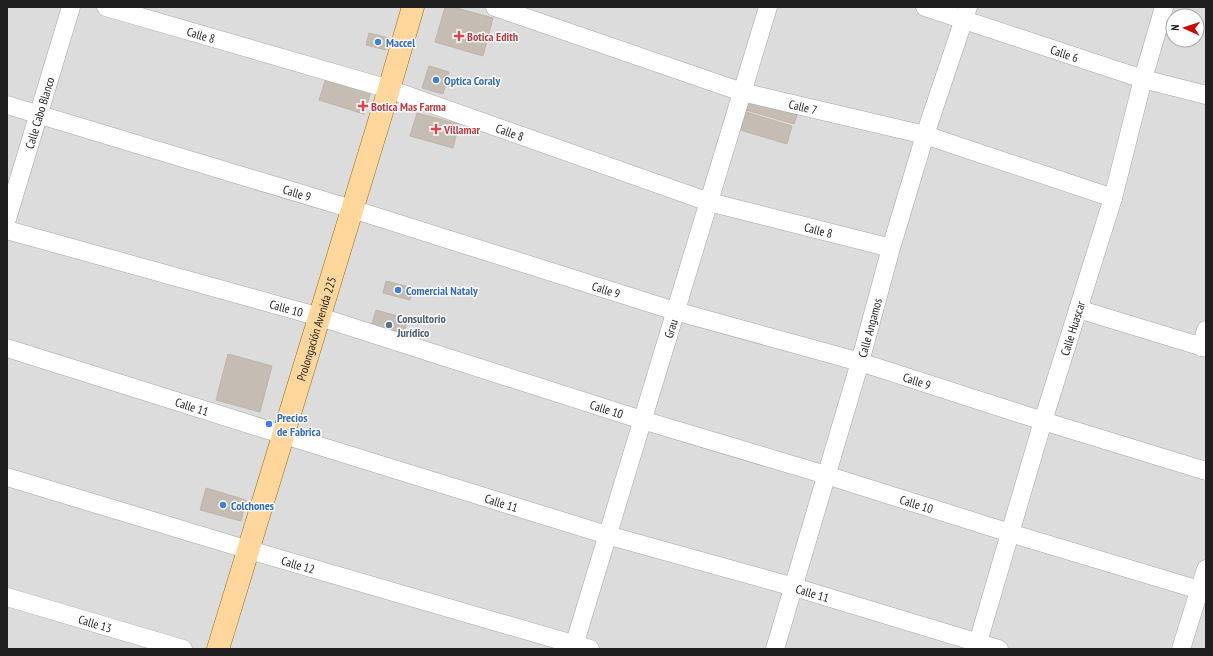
<svg xmlns="http://www.w3.org/2000/svg" width="1213" height="656" font-family="'PT Sans Narrow',sans-serif">
  <style>
    .residential { fill: #dddcdc; fill-rule: evenodd }
    .building { fill: #c5bcb4; stroke: #c2b3a6 }
    .lines { fill: none; stroke-linecap: round; stroke-linejoin: round }
    .street-casing { stroke: #a6a6a6; stroke-width: 19 }
    .primary-casing { stroke: #996b00; stroke-width: 23 }
    .street { stroke: #fff; stroke-width: 18 }
    .primary { stroke: #ffd69b; stroke-width: 22 }
    .health-dot { fill: #e0444e; stroke: #fff; stroke-width: 1.5 }
    .shop-dot { fill: #3f7fe0; stroke: #fff; stroke-width: 1.5 }
    .service-dot { fill: #5c6f8a; stroke: #fff; stroke-width: 1.5 }
    .labels { text-anchor: middle; dominant-baseline: central; stroke-width: 3; stroke-linejoin: round; paint-order: stroke }
    .street-label { font-size: 12px; fill: #1f1f1f; stroke: #fff }
    .health-label { font-size: 12px; font-weight: bold; fill: #be3a42; stroke: #fff; text-anchor: start }
    .shop-label { font-size: 12px; font-weight: bold; fill: #366cbe; stroke: #fff; text-anchor: start }
    .service-label { font-size: 12px; font-weight: bold; fill: #4e5e75; stroke: #fff; text-anchor: start }
  </style>
  <rect width="100%" height="100%" fill="#f0ece4"/>
  <path class="residential" d="M 7,7 L 1206,7 L 1206,649 L 7,649 ZM 1173,16 L 1197,16 L 1197,40 L 1173,40 Z"/>
  <g class="building">
    <path d="M 445,7 L 453,7 L 493,18 L 483,56 L 435,42 Z"/>
    <path d="M 369,33 L 389,38 L 386,50 L 366,45 Z"/>
    <path d="M 429,66 L 449,72 L 443,94 L 422,88 Z"/>
    <path d="M 326,78 L 371,91 L 364,114 L 319,100 Z"/>
    <path d="M 751,95 L 799,109 L 794,124 L 746,110 Z"/>
    <path d="M 746,112 L 792,126 L 787,144 L 740,130 Z"/>
    <path d="M 417,113 L 459,124 L 453,148 L 410,136 Z"/>
    <path d="M 386,281 L 413,288 L 410,300 L 383,293 Z"/>
    <path d="M 376,310 L 408,319 L 402,340 L 370,331 Z"/>
    <path d="M 228,354 L 272,366 L 260,412 L 216,400 Z"/>
    <path d="M 206,488 L 246,500 L 241,521 L 200,510 Z"/>
  </g>
  <g class="lines">
    <defs>
      <g id="street">
        <path id="s1" d="M 106,7 L 389,89 L 709,202 L 891,248"/>
        <path id="s2" d="M 495,7 L 742,92 L 925,135 L 1113,198"/>
        <path id="s3" d="M 925,7 L 1143,79 L 1206,95"/>
        <path id="s4" d="M 7,105 L 352,209 L 675,311 L 860,362 L 1043,421 L 1206,471"/>
        <path id="s5" d="M 7,219 L 71,7"/>
        <path id="s6" d="M 7,230 L 320,317 L 642,420 L 826,475 L 1010,533 L 1206,592"/>
        <path d="M 1078,309 L 1206,348"/>
        <path d="M 1201,347 L 1206,330"/>
        <path id="s7" d="M 7,348 L 284,435 L 607,535 L 794,587 L 999,649"/>
        <path id="s8" d="M 7,477 L 249,550 L 590,649"/>
        <path id="s9" d="M 7,597 L 183,649"/>
        <path id="s10" d="M 573,649 L 768,7"/>
        <path id="s11" d="M 775,649 L 860,362 L 891,248 L 925,135 L 968,7"/>
        <path id="s12" d="M 976,649 L 1043,421 L 1113,198 L 1143,79 L 1164,7"/>
        <path d="M 1181,649 L 1206,569"/>
      </g>
      <g id="primary">
        <path id="s13" d="M 218,649 L 389,89 L 413,7"/>
      </g>
    </defs>
    <use href="#street" class="street-casing"/>
    <use href="#primary" class="primary-casing"/>
    <use href="#street" class="street"/>
    <use href="#primary" class="primary"/>
  </g>
  <g class="health-dot">
    <path d="M457 30h4v4h4v4h-4v4h-4v-4h-4v-4h4z"/>
    <path d="M361 100h4v4h4v4h-4v4h-4v-4h-4v-4h4z"/>
    <path d="M434 123h4v4h4v4h-4v4h-4v-4h-4v-4h4z"/>
  </g>
  <g class="shop-dot">
    <circle cx="378" cy="42" r="4"/>
    <circle cx="436" cy="80" r="4"/>
    <circle cx="398" cy="290" r="4"/>
    <circle cx="269" cy="424" r="4"/>
    <circle cx="223" cy="505" r="4"/>
  </g>
  <circle class="service-dot" cx="389" cy="325" r="4"/>
  <g class="labels">
    <g class="street-label">
      <text stroke="none"><textPath href="#s1" startOffset="99">Calle 8</textPath></text>
      <text stroke="none"><textPath href="#s3" startOffset="147">Calle 6</textPath></text>
      <text stroke="none"><textPath href="#s2" startOffset="324">Calle 7</textPath></text>
      <text stroke="none"><textPath href="#s5" startOffset="111">Calle Cabo Blanco</textPath></text>
      <text stroke="none"><textPath href="#s1" startOffset="423">Calle 8</textPath></text>
      <text stroke="none"><textPath href="#s4" startOffset="303">Calle 9</textPath></text>
      <text stroke="none"><textPath href="#s1" startOffset="747">Calle 8</textPath></text>
      <text stroke="none"><textPath href="#s4" startOffset="627">Calle 9</textPath></text>
      <text stroke="none"><textPath href="#s6" startOffset="290">Calle 10</textPath></text>
      <text stroke="none"><textPath href="#s11" startOffset="335">Calle Angamos</textPath></text>
      <text stroke="none"><textPath href="#s13" startOffset="335">Prolongación Avenida 225</textPath></text>
      <text stroke="none"><textPath href="#s10" startOffset="335">Grau</textPath></text>
      <text stroke="none"><textPath href="#s12" startOffset="335">Calle Huascar</textPath></text>
      <text stroke="none"><textPath href="#s4" startOffset="951">Calle 9</textPath></text>
      <text stroke="none"><textPath href="#s7" startOffset="194">Calle 11</textPath></text>
      <text stroke="none"><textPath href="#s6" startOffset="626">Calle 10</textPath></text>
      <text stroke="none"><textPath href="#s7" startOffset="518">Calle 11</textPath></text>
      <text stroke="none"><textPath href="#s6" startOffset="950">Calle 10</textPath></text>
      <text stroke="none"><textPath href="#s8" startOffset="304">Calle 12</textPath></text>
      <text stroke="none"><textPath href="#s7" startOffset="842">Calle 11</textPath></text>
      <text stroke="none"><textPath href="#s9" startOffset="92">Calle 13</textPath></text>
    </g>
    <g class="health-label">
      <text x="467" y="36">Botica Edith</text>
      <text x="371" y="106">Botica Mas Farma</text>
      <text x="444" y="129">Villamar</text>
    </g>
    <g class="shop-label">
      <text x="386" y="42">Maccel</text>
      <text x="444" y="80">Optica Coraly</text>
      <text x="406" y="290">Comercial Nataly</text>
      <text x="277" y="417">Precios<tspan x="277" dy="14">de Fabrica</tspan></text>
      <text x="231" y="505">Colchones</text>
    </g>
    <g class="service-label">
      <text x="397" y="318">Consultorio<tspan x="397" dy="14">Jurídico</tspan></text>
    </g>
  </g>
  <rect width="1213" height="656" fill="none" stroke="#1f1f1f" stroke-width="16"/>
  <g transform="translate(1185 28) rotate(273)"><circle r="19" fill="#ffffff" stroke="#a5a5a5"/>
  <path d="M0-3L7 15L0 10L-7 15Z" fill="#cd0600"/>
  <text y="-6" font-size="11" font-weight="bold" text-anchor="middle" fill="#1f1f1f">N</text>
  </g>
</svg>
